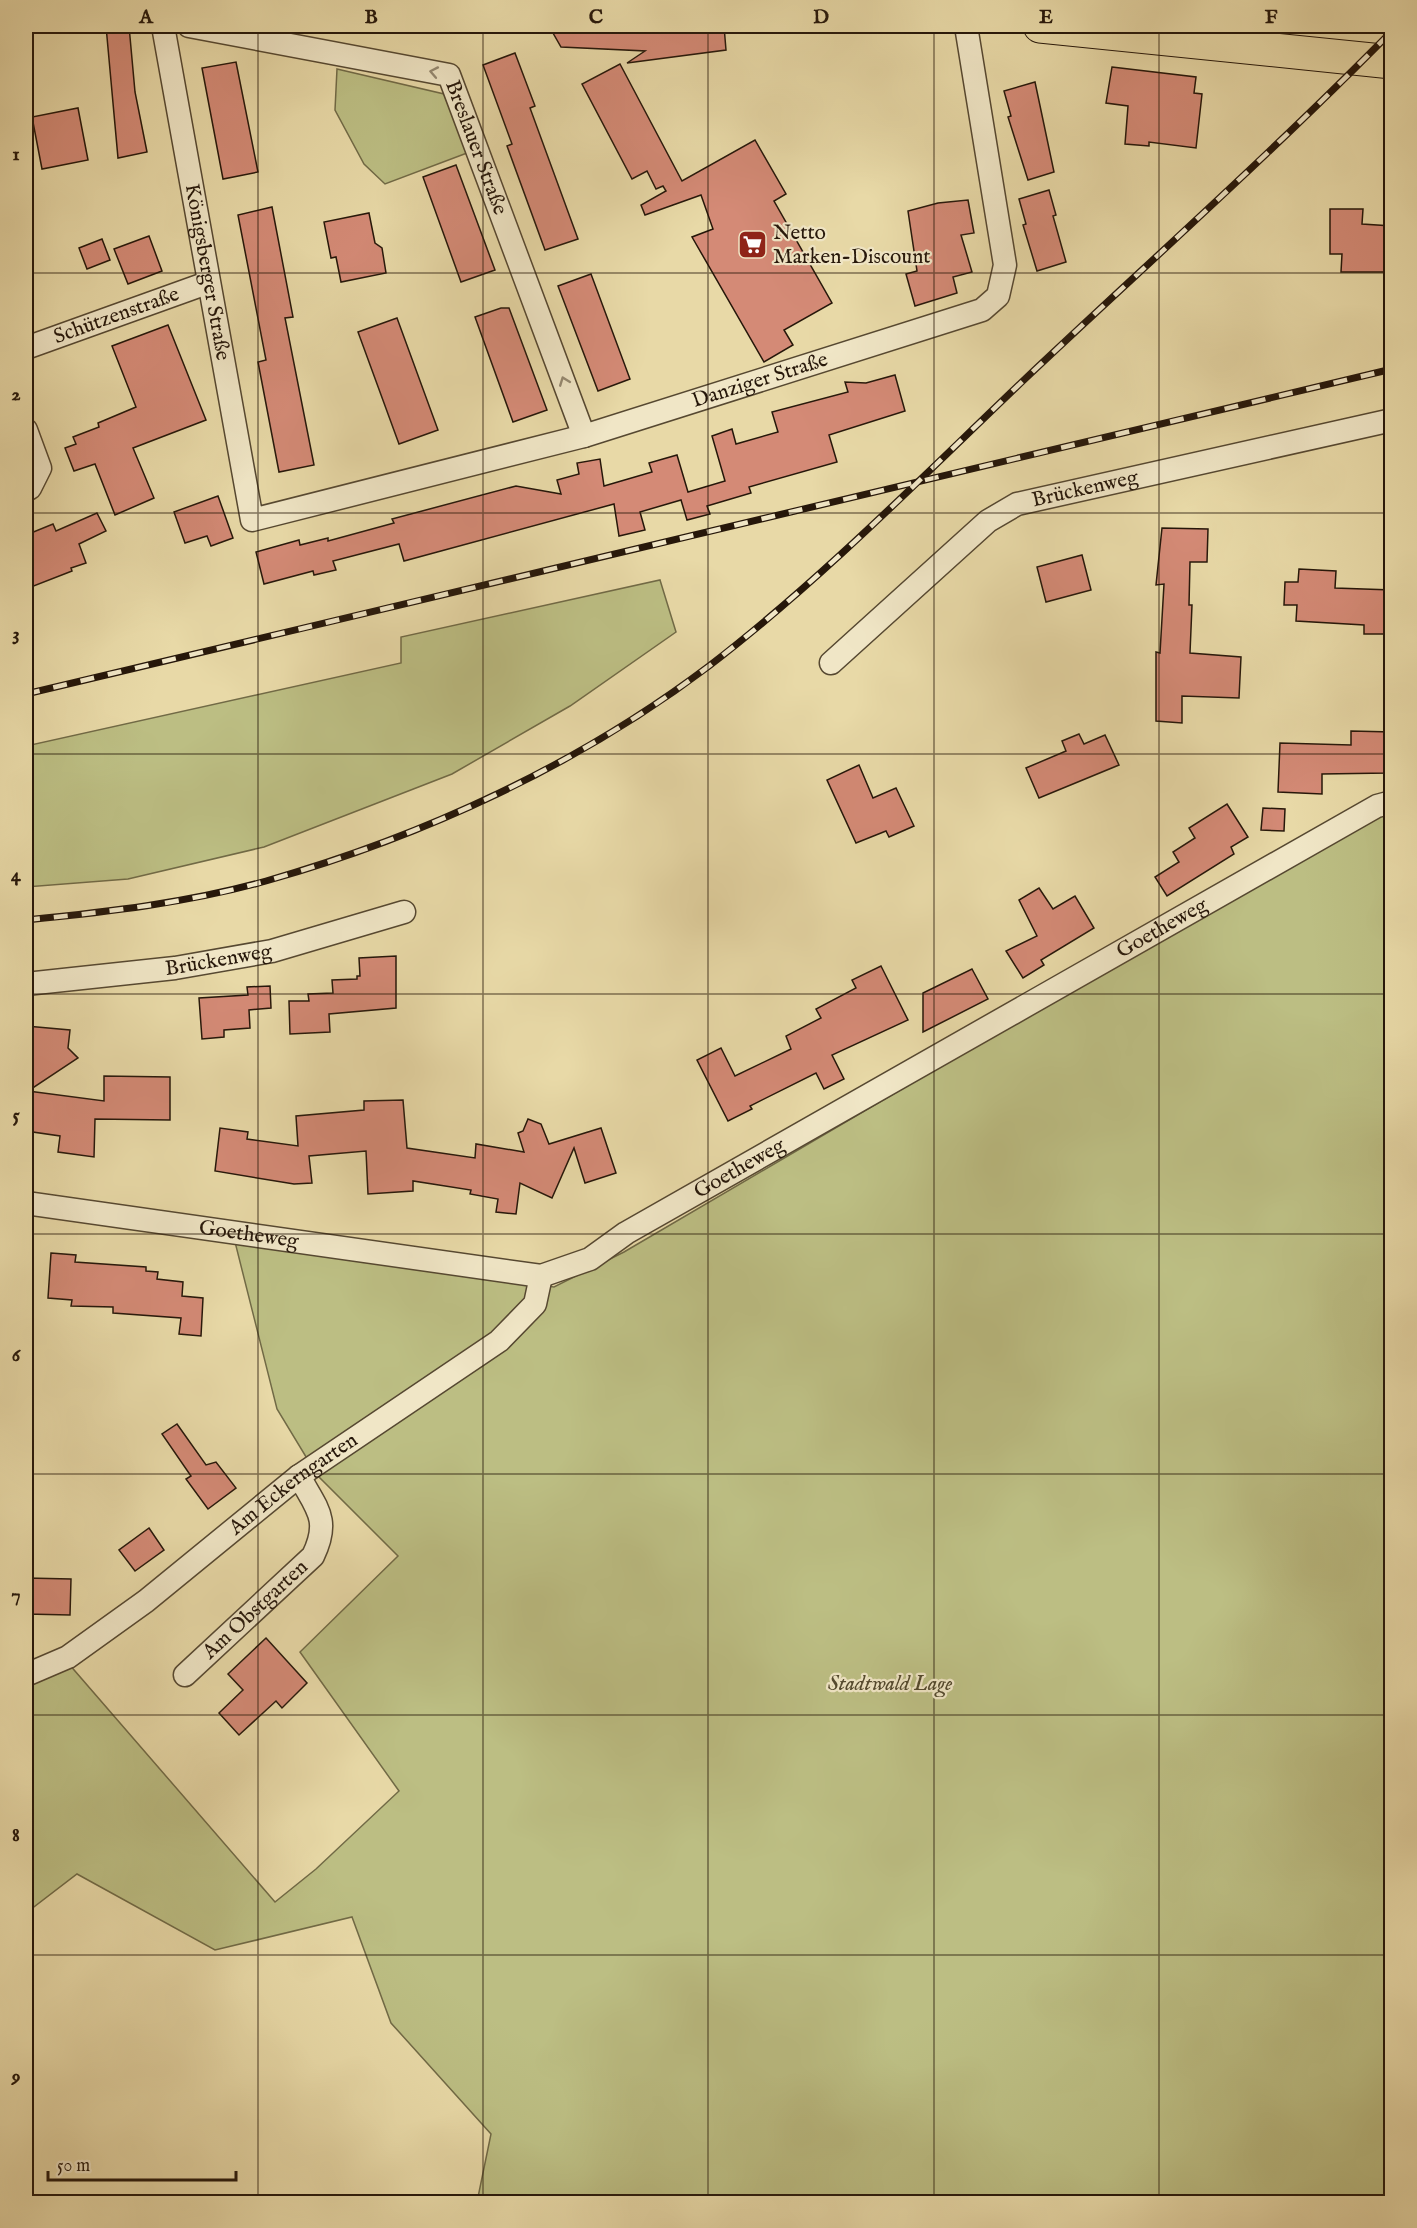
<svg xmlns="http://www.w3.org/2000/svg" width="1417" height="2228" font-family="'IM FELL English',serif">
  <style>
    .green { fill: #bcbe83; stroke: #716a46; stroke-width: 1.5 }
    .building { fill: #d48a76; stroke: #26170a; stroke-width: 1.5 }
    .lines { fill: none; stroke-linecap: round; stroke-linejoin: round }
    .minor-casing { stroke: #564831; stroke-width: 25 }
    .primary-casing { stroke: #26170a; stroke-width: 35 }
    .minor { stroke: #f0e6c6; stroke-width: 22 }
    .primary { stroke: #e8d9a7; stroke-width: 33 }
    .rail-casing { stroke: #26170a; stroke-width: 7 }
    .rail { stroke: #f0e6c6; stroke-width: 4.5; stroke-dasharray: 14; stroke-linecap: butt }
    .oneway { stroke: #958971 }
    .grid { fill: none; stroke: #26170a; stroke-width: 1.5; stroke-opacity: 0.55 }
    .labels { text-anchor: middle; dominant-baseline: central; stroke-width: 4.5; stroke-linejoin: round; paint-order: stroke }
    .street-label { font-size: 21px; fill: #26170a; stroke: #f0e6c6 }
    .poi-label { font-size: 21px; fill: #26170a; stroke: #f0e6c6; text-anchor: start }
    .park-label { font-size: 21px; font-style: italic; fill: #53492e; stroke: #f0e6c6 }
    .neatline { fill: none; stroke: #26170a; stroke-width: 2 }
    .grid-label { font-size: 20px; text-anchor: middle; font-weight: bold; fill: #26170a }
  </style>
  <rect width="100%" height="100%" fill="#e8d9a7"/>
  <filter id="stains"><feTurbulence type="fractalNoise" baseFrequency=".00333" numOctaves="4"/><feColorMatrix values="0 0 0 0 .2 0 0 0 0 .09 0 0 0 0 .02 0 0 0 .5 -.17"/></filter>
  <radialGradient id="worn" r=".72"><stop offset=".6" stop-color="#630" stop-opacity="0"/><stop offset="1" stop-color="#630" stop-opacity=".3"/></radialGradient>
  <g class="green">
    <path d="M 337,69 L 444,94 L 467,153 L 385,184 L 364,164 L 335,110 Z"/>
    <path d="M 660,580 L 676,632 L 570,706 L 452,774 L 264,847 L 128,879 L 26,887 L 26,746 L 401,663 L 401,637 Z"/>
    <path d="M 1391,814 L 1391,2202 L 477,2202 L 491,2134 L 391,2023 L 352,1917 L 215,1950 L 77,1874 L 26,1913 L 26,1681 L 68,1663 L 275,1902 L 316,1869 L 399,1791 L 300,1652 L 398,1556 L 317,1475 L 277,1409 L 235,1242 L 554,1287 L 624,1252 L 1139,950 L 1373,819 Z"/>
  </g>
  <g class="building">
    <path d="M 106,26 L 129,26 L 135,92 L 147,152 L 118,158 Z"/>
    <path d="M 549,26 L 724,26 L 726,50 L 627,63 L 645,51 L 561,47 Z"/>
    <path d="M 515,53 L 535,106 L 530,108 L 578,239 L 545,250 L 507,146 L 512,144 L 483,65 Z"/>
    <path d="M 236,62 L 258,172 L 223,179 L 202,68 Z"/>
    <path d="M 620,64 L 682,181 L 755,140 L 786,194 L 774,201 L 832,303 L 784,330 L 793,345 L 764,362 L 692,237 L 713,229 L 701,195 L 645,215 L 641,205 L 666,191 L 663,186 L 656,189 L 647,171 L 632,179 L 582,84 Z"/>
    <path d="M 1112,67 L 1196,77 L 1194,93 L 1202,94 L 1196,148 L 1149,142 L 1149,146 L 1125,144 L 1128,106 L 1106,103 Z"/>
    <path d="M 1035,82 L 1054,172 L 1028,180 L 1008,117 L 1011,116 L 1004,91 Z"/>
    <path d="M 78,108 L 88,160 L 42,169 L 32,117 Z"/>
    <path d="M 456,165 L 495,270 L 461,282 L 423,177 Z"/>
    <path d="M 1049,190 L 1056,215 L 1053,216 L 1066,262 L 1037,271 L 1023,225 L 1026,224 L 1019,199 Z"/>
    <path d="M 968,200 L 974,233 L 961,235 L 972,272 L 953,277 L 957,293 L 915,306 L 906,274 L 917,271 L 908,211 L 938,203 Z"/>
    <path d="M 272,207 L 293,317 L 285,318 L 314,465 L 279,472 L 258,362 L 266,360 L 238,215 Z"/>
    <path d="M 1330,209 L 1363,209 L 1362,224 L 1392,226 L 1392,272 L 1341,272 L 1342,254 L 1330,254 Z"/>
    <path d="M 369,213 L 375,243 L 382,248 L 386,273 L 341,282 L 336,257 L 331,258 L 324,222 Z"/>
    <path d="M 149,236 L 162,271 L 128,284 L 114,249 Z"/>
    <path d="M 102,239 L 110,260 L 87,269 L 79,248 Z"/>
    <path d="M 591,274 L 630,379 L 598,391 L 558,286 Z"/>
    <path d="M 501,308 L 509,308 L 547,410 L 513,422 L 475,317 Z"/>
    <path d="M 397,318 L 438,430 L 399,444 L 358,332 Z"/>
    <path d="M 168,325 L 206,420 L 133,448 L 154,498 L 115,515 L 95,464 L 74,471 L 65,448 L 76,444 L 73,437 L 99,427 L 98,423 L 136,407 L 112,346 Z"/>
    <path d="M 895,375 L 905,411 L 829,435 L 837,462 L 749,487 L 751,493 L 707,506 L 710,514 L 687,520 L 681,500 L 640,512 L 645,530 L 619,536 L 614,504 L 404,561 L 399,544 L 333,561 L 336,570 L 314,575 L 313,571 L 264,584 L 256,552 L 299,540 L 300,545 L 328,538 L 328,541 L 394,523 L 392,519 L 516,486 L 561,494 L 557,480 L 579,474 L 577,463 L 600,459 L 604,486 L 652,472 L 649,463 L 677,455 L 688,492 L 725,481 L 712,436 L 732,429 L 736,444 L 778,432 L 772,412 L 848,392 L 845,382 L 866,383 Z"/>
    <path d="M 218,496 L 233,538 L 211,546 L 207,536 L 185,543 L 174,512 Z"/>
    <path d="M 97,513 L 106,531 L 79,544 L 86,563 L 71,568 L 72,571 L 26,589 L 26,535 L 53,524 L 56,531 Z"/>
    <path d="M 1162,528 L 1208,529 L 1207,562 L 1190,562 L 1189,605 L 1192,605 L 1190,653 L 1241,657 L 1239,698 L 1182,696 L 1182,723 L 1156,721 L 1156,652 L 1160,653 L 1164,584 L 1156,585 Z"/>
    <path d="M 1082,555 L 1091,590 L 1046,602 L 1037,567 Z"/>
    <path d="M 1299,569 L 1336,571 L 1335,588 L 1392,590 L 1392,634 L 1364,634 L 1364,625 L 1296,621 L 1297,605 L 1284,605 L 1285,582 L 1298,582 Z"/>
    <path d="M 1351,731 L 1392,732 L 1388,773 L 1322,774 L 1322,794 L 1278,792 L 1280,743 L 1351,745 Z"/>
    <path d="M 1079,734 L 1084,744 L 1105,735 L 1119,765 L 1039,798 L 1026,768 L 1066,751 L 1062,741 Z"/>
    <path d="M 859,765 L 873,798 L 896,788 L 914,826 L 889,837 L 886,831 L 856,843 L 827,780 Z"/>
    <path d="M 1227,804 L 1248,837 L 1231,847 L 1234,854 L 1167,896 L 1155,877 L 1179,862 L 1173,852 L 1195,838 L 1189,828 Z"/>
    <path d="M 1263,808 L 1285,809 L 1284,831 L 1261,830 Z"/>
    <path d="M 1039,888 L 1053,909 L 1075,896 L 1094,928 L 1041,960 L 1044,965 L 1023,978 L 1006,951 L 1037,936 L 1019,900 Z"/>
    <path d="M 396,956 L 396,1008 L 329,1014 L 330,1032 L 290,1034 L 289,1001 L 309,1001 L 308,994 L 333,993 L 332,980 L 357,979 L 357,976 L 360,976 L 359,958 Z"/>
    <path d="M 881,966 L 908,1020 L 832,1055 L 844,1079 L 824,1089 L 816,1073 L 750,1106 L 752,1109 L 728,1121 L 697,1060 L 721,1048 L 735,1076 L 791,1049 L 786,1036 L 821,1018 L 816,1009 L 856,988 L 852,980 Z"/>
    <path d="M 972,969 L 988,999 L 923,1032 L 923,993 Z"/>
    <path d="M 270,986 L 271,1008 L 249,1010 L 250,1028 L 224,1030 L 224,1037 L 202,1039 L 199,998 L 248,995 L 247,987 Z"/>
    <path d="M 26,1026 L 70,1030 L 68,1048 L 78,1058 L 28,1091 L 104,1101 L 104,1076 L 170,1077 L 170,1120 L 95,1119 L 94,1157 L 58,1152 L 60,1136 L 26,1131 Z"/>
    <path d="M 403,1100 L 407,1148 L 475,1158 L 476,1144 L 524,1152 L 518,1133 L 523,1131 L 528,1119 L 541,1124 L 549,1144 L 601,1128 L 616,1173 L 585,1183 L 574,1148 L 552,1198 L 520,1183 L 516,1214 L 496,1212 L 498,1199 L 470,1194 L 471,1190 L 413,1181 L 413,1191 L 368,1194 L 366,1151 L 309,1156 L 312,1183 L 294,1184 L 215,1171 L 220,1128 L 248,1132 L 247,1139 L 298,1146 L 296,1116 L 364,1110 L 364,1101 Z"/>
    <path d="M 51,1253 L 76,1255 L 75,1262 L 146,1267 L 146,1271 L 158,1272 L 157,1279 L 183,1282 L 182,1296 L 203,1298 L 201,1336 L 179,1334 L 181,1318 L 113,1313 L 113,1307 L 71,1306 L 72,1300 L 48,1298 Z"/>
    <path d="M 177,1424 L 206,1465 L 216,1462 L 236,1488 L 208,1509 L 186,1479 L 191,1476 L 162,1434 Z"/>
    <path d="M 149,1528 L 164,1550 L 135,1571 L 119,1550 Z"/>
    <path d="M 26,1578 L 71,1579 L 70,1615 L 26,1614 Z"/>
    <path d="M 266,1638 L 307,1683 L 282,1708 L 276,1701 L 239,1735 L 219,1713 L 243,1690 L 228,1674 Z"/>
  </g>
  <g class="lines">
    <defs>
      <g id="minor">
        <path id="s1" d="M 163,26 L 252,520 L 584,436 L 982,310 L 998,296 L 1005,265 L 966,26"/>
        <path id="s2" d="M 189,26 L 449,75 L 584,436"/>
        <path id="s3" d="M 26,348 L 207,283"/>
        <path d="M 26,430 L 40,468 L 30,488 L 26,490"/>
        <path id="s4" d="M 831,663 L 988,521 L 1017,504 L 1392,420"/>
        <path id="s5" d="M 26,984 L 175,968 L 272,951 L 404,912"/>
        <path id="s6" d="M 26,1203 L 541,1276 L 590,1259 L 626,1233 L 1377,806 L 1392,802"/>
        <path id="s7" d="M 26,1675 L 68,1657 L 146,1601 L 299,1476 L 499,1341 L 535,1304 L 541,1276"/>
        <path id="s8" d="M 185,1675 L 313,1556 C 331,1519 316,1508 299,1476"/>
      </g>
      <path id="primary" d="M 1040,26 L 1392,62"/>
    </defs>
    <use href="#minor" class="minor-casing"/>
    <use href="#primary" class="primary-casing"/>
    <use href="#minor" class="minor"/>
    <use href="#primary" class="primary"/>
    <defs>
      <g id="rail">
        <path d="M 26,694 L 1392,369"/>
        <path d="M 26,920 C 106,912 188,903 266,881 C 424,836 578,765 709,666 C 822,579 923,476 1026,378 C 1148,263 1274,151 1392,31"/>
      </g>
    </defs>
    <use href="#rail" class="rail-casing"/>
    <use href="#rail" class="rail"/>
  </g>
  <defs><path id="oneway-chevron" d="M-2-3.5L2.5 0L-2 3.5" fill="none" stroke-width="1.6" stroke-linecap="round" stroke-linejoin="round" transform="scale(1.5)"/></defs>
  <g class="oneway">
    <use href="#oneway-chevron" transform="translate(434 72) rotate(-169)"/>
    <use href="#oneway-chevron" transform="translate(564 381) rotate(-111)"/>
  </g>
  <path class="grid" d="M 258,26 L 258,2202M 483,26 L 483,2202M 708,26 L 708,2202M 934,26 L 934,2202M 1159,26 L 1159,2202M 26,273 L 1392,273M 26,513 L 1392,513M 26,754 L 1392,754M 26,994 L 1392,994M 26,1234 L 1392,1234M 26,1474 L 1392,1474M 26,1715 L 1392,1715M 26,1955 L 1392,1955"/>
  <defs>
    <symbol id="supermarket-square" viewBox="-11 -11 22 22"><rect x="-9" y="-9" width="18" height="18" rx="4" fill="#8f2418" stroke="#f0e6c6"/><path d="M-6-5.5h2.5l.6 2H6L4.5 2H-2.5L-4.4-4H-6ZM-1.5 3.2a1.3 1.3 0 1 0 .1 0ZM3 3.2a1.3 1.3 0 1 0 .1 0Z" fill="#fff"/></symbol>
  </defs>
  <g fill-rule="evenodd">
    <use href="#supermarket-square" x="736" y="228" width="33" height="33"/>
  </g>
  <g class="labels">
    <g class="street-label">
      <text stroke="none"><textPath href="#s2" startOffset="342">Breslauer Straße</textPath></text>
      <text stroke="none"><textPath href="#s1" startOffset="250">Königsberger Straße</textPath></text>
      <text stroke="none"><textPath href="#s3" startOffset="96">Schützenstraße</textPath></text>
      <text stroke="none"><textPath href="#s1" startOffset="1029">Danziger Straße</textPath></text>
      <text stroke="none"><textPath href="#s4" startOffset="315">Brückenweg</textPath></text>
      <text stroke="none"><textPath href="#s6" startOffset="1233">Goetheweg</textPath></text>
      <text stroke="none"><textPath href="#s5" startOffset="194">Brückenweg</textPath></text>
      <text stroke="none"><textPath href="#s6" startOffset="747">Goetheweg</textPath></text>
      <text stroke="none"><textPath href="#s6" startOffset="225">Goetheweg</textPath></text>
      <text stroke="none"><textPath href="#s7" startOffset="330">Am Eckerngarten</textPath></text>
      <text stroke="none"><textPath href="#s8" startOffset="96">Am Obstgarten</textPath></text>
    </g>
    <g class="poi-label">
      <text x="773" y="233">Netto<tspan x="773" dy="24">Marken-Discount</tspan></text>
    </g>
    <g class="park-label">
      <text x="890" y="1684">Stadtwald Lage</text>
    </g>
  </g>
  <rect width="1417" height="2228" fill="none" stroke="#e8d9a7" stroke-width="66"/>
  <path d="M48 2171v9h188v-9" fill="none" stroke="#26170a" stroke-width="3"/>
  <text x="57" y="2171" font-size="18" fill="#26170a" stroke="#f0e6c6" stroke-width="4.5" paint-order="stroke">50 m</text>
  <rect x="33" y="33" width="1351" height="2162" class="neatline"/>
  <g class="grid-label">
    <text x="146" y="23">A</text>
    <text x="371" y="23">B</text>
    <text x="596" y="23">C</text>
    <text x="821" y="23">D</text>
    <text x="1046" y="23">E</text>
    <text x="1271" y="23">F</text>
    <text x="16" y="160">1</text>
    <text x="16" y="400">2</text>
    <text x="16" y="640">3</text>
    <text x="16" y="881">4</text>
    <text x="16" y="1121">5</text>
    <text x="16" y="1361">6</text>
    <text x="16" y="1601">7</text>
    <text x="16" y="1841">8</text>
    <text x="16" y="2082">9</text>
  </g>
  <rect width="100%" height="100%" filter="url(#stains)"/>
  <rect width="100%" height="100%" fill="url(#worn)"/>
</svg>
